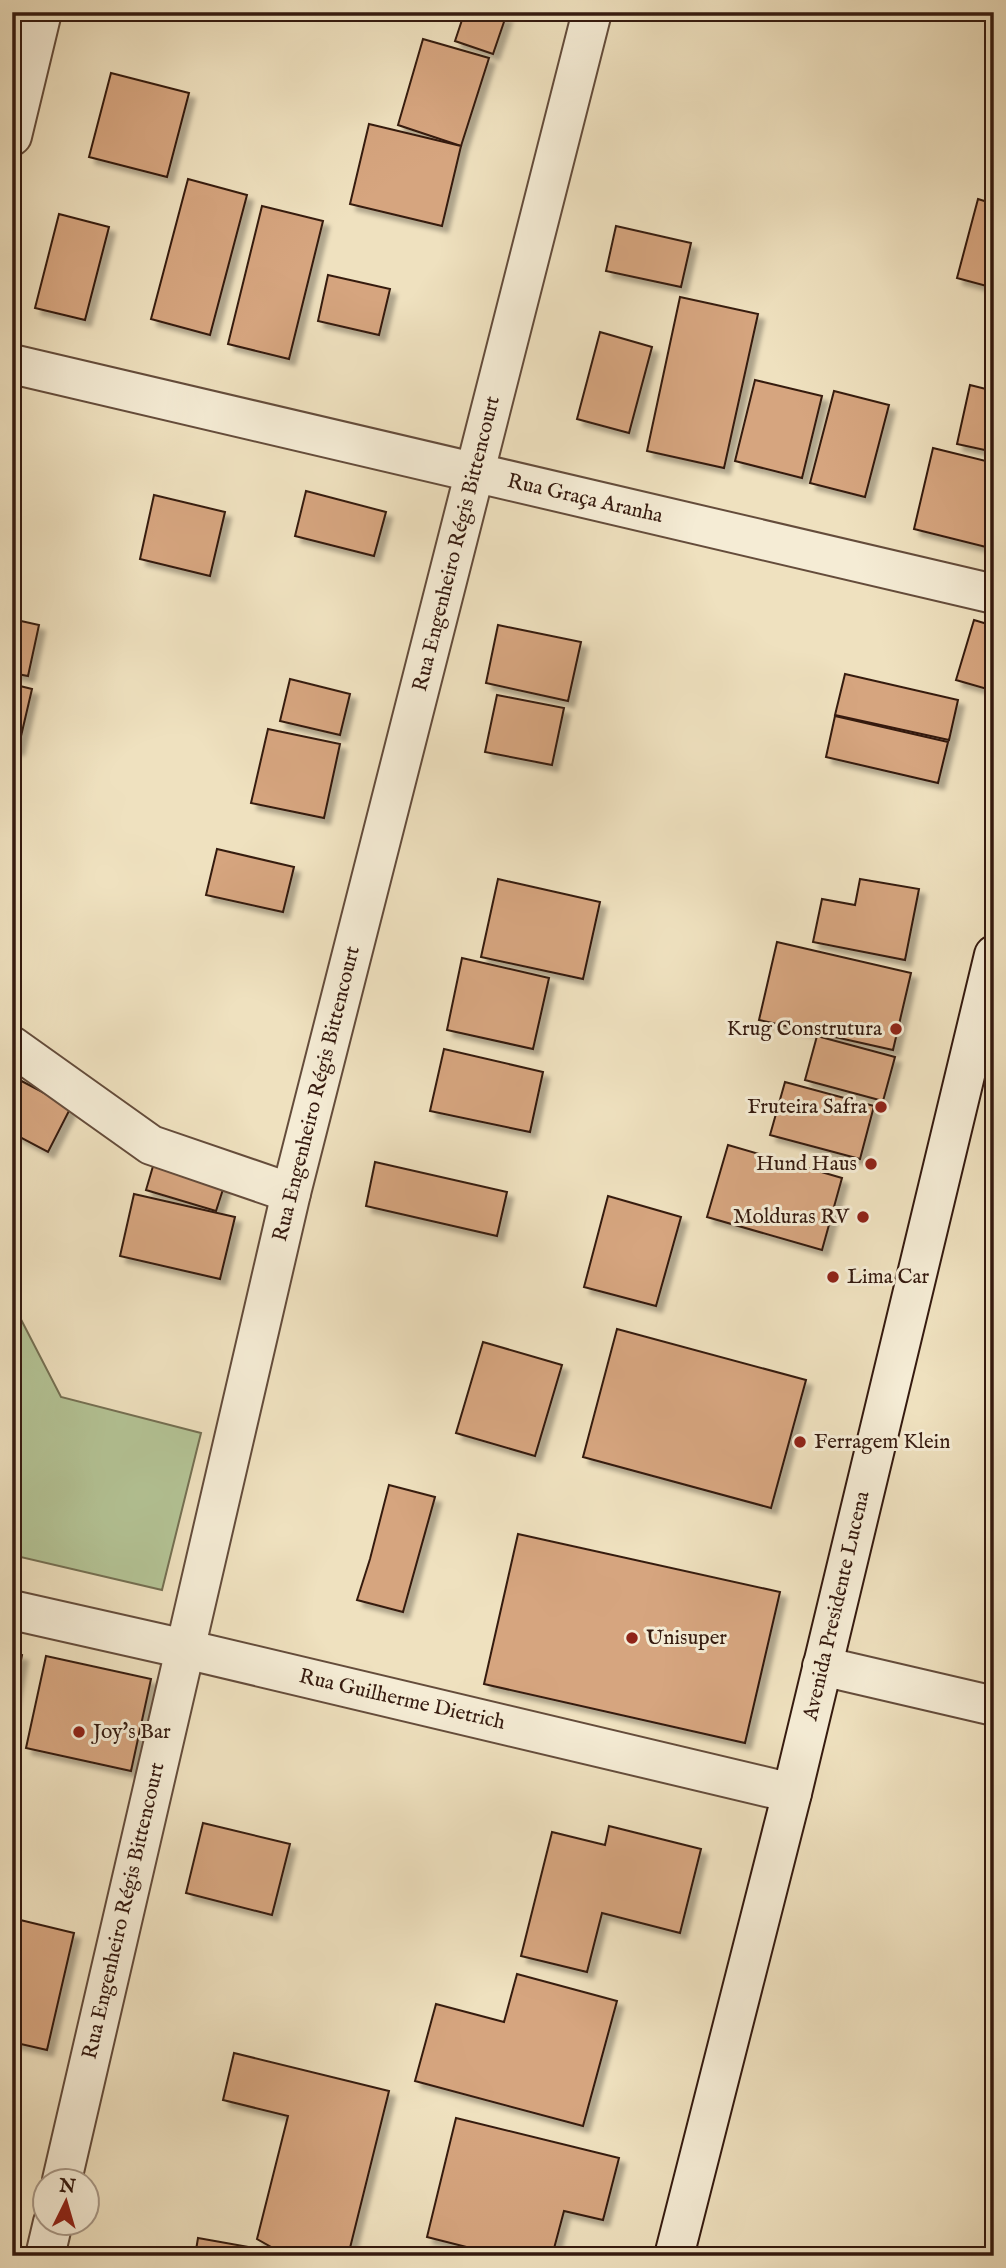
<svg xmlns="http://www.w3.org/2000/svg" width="1006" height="2268" font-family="'IM FELL English',serif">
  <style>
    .green { fill: #b4c496; stroke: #746f52; stroke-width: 2 }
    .building { fill: #d6a57f; stroke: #351a0f; stroke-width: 2; filter: url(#shadow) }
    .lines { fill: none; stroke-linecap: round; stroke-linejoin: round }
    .minor-casing { stroke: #644c3b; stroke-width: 42 }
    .tertiary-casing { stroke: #644c3b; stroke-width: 42 }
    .secondary-casing { stroke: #351a0f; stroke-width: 42 }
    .minor { stroke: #f5ecd5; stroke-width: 38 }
    .tertiary { stroke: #f5ecd5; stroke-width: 38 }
    .secondary { stroke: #f5ecd5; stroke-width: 38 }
    .poi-dot { fill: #8f2418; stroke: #f5ecd5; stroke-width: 2.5 }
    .labels { text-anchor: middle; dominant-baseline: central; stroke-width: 6; stroke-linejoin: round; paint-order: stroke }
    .street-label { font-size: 21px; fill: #351a0f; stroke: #f5ecd5 }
    .poi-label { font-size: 21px; fill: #351a0f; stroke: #f5ecd5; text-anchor: end }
  </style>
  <defs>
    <filter id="shadow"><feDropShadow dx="6" dy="6" stdDeviation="2" flood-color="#0004"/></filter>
  </defs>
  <rect width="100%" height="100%" fill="#efe1bf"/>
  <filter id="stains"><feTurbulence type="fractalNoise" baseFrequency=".00286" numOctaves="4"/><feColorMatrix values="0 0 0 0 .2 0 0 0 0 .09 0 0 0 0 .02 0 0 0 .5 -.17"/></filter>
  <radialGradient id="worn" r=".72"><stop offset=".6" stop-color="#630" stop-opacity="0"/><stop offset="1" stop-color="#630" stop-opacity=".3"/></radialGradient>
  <path class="green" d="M 12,1302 L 61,1397 L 201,1433 L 162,1590 L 12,1555 Z"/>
  <g class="building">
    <path d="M 464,14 L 506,16 L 493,54 L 455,41 Z"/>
    <path d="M 423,39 L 489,58 L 461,146 L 398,125 Z"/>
    <path d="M 111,73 L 189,93 L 167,177 L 89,157 Z"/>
    <path d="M 369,124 L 461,146 L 442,226 L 350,204 Z"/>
    <path d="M 188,179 L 247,195 L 210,335 L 151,319 Z"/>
    <path d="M 978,199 L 994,204 L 994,288 L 957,278 Z"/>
    <path d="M 262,206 L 323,221 L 289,359 L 228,344 Z"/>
    <path d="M 59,214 L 109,227 L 85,320 L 35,308 Z"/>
    <path d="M 616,226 L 691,243 L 681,287 L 606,271 Z"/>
    <path d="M 328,275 L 390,289 L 379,335 L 318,321 Z"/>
    <path d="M 680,297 L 758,314 L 724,468 L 647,451 Z"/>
    <path d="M 600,332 L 652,347 L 629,433 L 577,419 Z"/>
    <path d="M 755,380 L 822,396 L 802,478 L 735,461 Z"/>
    <path d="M 970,385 L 994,391 L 994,452 L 957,444 Z"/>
    <path d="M 834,391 L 889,405 L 865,497 L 810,483 Z"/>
    <path d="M 933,448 L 994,463 L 994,549 L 914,529 Z"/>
    <path d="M 306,491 L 386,512 L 374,556 L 295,536 Z"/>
    <path d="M 154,495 L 225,512 L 210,576 L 140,559 Z"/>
    <path d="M 12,619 L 39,625 L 28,676 L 12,673 Z"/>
    <path d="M 974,620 L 994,626 L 994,691 L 956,680 Z"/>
    <path d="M 498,625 L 581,642 L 568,701 L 486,683 Z"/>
    <path d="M 845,674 L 958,700 L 949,740 L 835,715 Z"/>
    <path d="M 290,679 L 350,694 L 340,735 L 280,721 Z"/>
    <path d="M 12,684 L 32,689 L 18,749 L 12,748 Z"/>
    <path d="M 497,695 L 564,708 L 552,765 L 485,752 Z"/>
    <path d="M 835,716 L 948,742 L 938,783 L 826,757 Z"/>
    <path d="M 268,729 L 340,744 L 324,818 L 251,803 Z"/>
    <path d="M 217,849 L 294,867 L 283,912 L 206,895 Z"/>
    <path d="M 498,879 L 600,902 L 583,979 L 481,957 Z"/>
    <path d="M 860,879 L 919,889 L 905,960 L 813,942 L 822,899 L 855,905 Z"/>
    <path d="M 777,942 L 911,973 L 893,1050 L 759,1020 Z"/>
    <path d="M 462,958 L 549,978 L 533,1049 L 447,1030 Z"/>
    <path d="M 817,1036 L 895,1057 L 883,1101 L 805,1080 Z"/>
    <path d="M 444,1049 L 543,1072 L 530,1132 L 430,1111 Z"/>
    <path d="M 12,1076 L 71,1107 L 48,1152 L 12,1133 Z"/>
    <path d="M 785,1082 L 874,1106 L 860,1159 L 770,1135 Z"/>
    <path d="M 728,1145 L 842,1178 L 822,1250 L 707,1217 Z"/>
    <path d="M 156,1156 L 227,1177 L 216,1211 L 146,1190 Z"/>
    <path d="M 375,1162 L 507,1192 L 497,1236 L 366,1206 Z"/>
    <path d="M 134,1194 L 235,1217 L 220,1279 L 120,1256 Z"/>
    <path d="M 608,1196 L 681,1217 L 656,1306 L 584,1287 Z"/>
    <path d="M 617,1329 L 806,1380 L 771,1508 L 583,1457 Z"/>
    <path d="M 483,1342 L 562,1365 L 535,1456 L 456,1433 Z"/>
    <path d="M 389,1485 L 435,1497 L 403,1612 L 357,1600 L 370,1559 Z"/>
    <path d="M 518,1534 L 780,1592 L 745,1743 L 484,1684 Z"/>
    <path d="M 12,1653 L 22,1655 L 12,1706 Z"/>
    <path d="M 46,1656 L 151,1679 L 131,1771 L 26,1748 Z"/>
    <path d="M 203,1823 L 290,1844 L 272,1915 L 186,1893 Z"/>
    <path d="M 609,1826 L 701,1849 L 680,1933 L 602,1913 L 587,1972 L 521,1956 L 552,1832 L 605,1845 Z"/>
    <path d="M 12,1918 L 74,1933 L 47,2050 L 12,2042 Z"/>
    <path d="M 517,1974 L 617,2001 L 583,2126 L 415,2081 L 436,2004 L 504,2022 Z"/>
    <path d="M 234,2053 L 389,2091 L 348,2256 L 303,2256 L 282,2253 L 257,2239 L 288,2116 L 223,2100 Z"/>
    <path d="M 456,2118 L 619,2158 L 603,2220 L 564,2211 L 552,2256 L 502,2256 L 427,2237 Z"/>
    <path d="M 198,2238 L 282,2253 L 281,2256 L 195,2256 Z"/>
  </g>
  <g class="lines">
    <defs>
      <g id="minor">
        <path d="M 12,136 L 42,12"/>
        <path d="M 12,364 L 994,594"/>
        <path d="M 12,1046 L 151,1145 L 291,1193"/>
        <path d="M 12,1610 L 185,1649 L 792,1793"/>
        <path d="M 822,1666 L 994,1706"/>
      </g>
      <g id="tertiary">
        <path d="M 62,2180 L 291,1193 L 592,12"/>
        <path d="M 45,2256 L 53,2222"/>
      </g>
      <path id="secondary" d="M 674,2256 L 792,1793 L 994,955"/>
    </defs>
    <use href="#minor" class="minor-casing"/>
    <use href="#tertiary" class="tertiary-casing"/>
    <use href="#secondary" class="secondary-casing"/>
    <use href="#minor" class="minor"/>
    <use href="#tertiary" class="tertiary"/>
    <use href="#secondary" class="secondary"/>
  </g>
  <g class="poi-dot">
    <circle cx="896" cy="1029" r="7"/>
    <circle cx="881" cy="1107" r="7"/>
    <circle cx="871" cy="1164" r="7"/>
    <circle cx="863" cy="1217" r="7"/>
    <circle cx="833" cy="1277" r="7"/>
    <circle cx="800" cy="1442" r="7"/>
    <circle cx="632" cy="1638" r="7"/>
    <circle cx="79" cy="1732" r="7"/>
  </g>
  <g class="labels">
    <g class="street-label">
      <text transform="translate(585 499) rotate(13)">Rua Graça Aranha</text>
      <text transform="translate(457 544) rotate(-76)">Rua Engenheiro Régis Bittencourt</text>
      <text transform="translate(317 1094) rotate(-76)">Rua Engenheiro Régis Bittencourt</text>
      <text transform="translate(837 1606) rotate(-77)">Avenida Presidente Lucena</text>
      <text transform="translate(402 1700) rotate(13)">Rua Guilherme Dietrich</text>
      <text transform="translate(124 1911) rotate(-77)">Rua Engenheiro Régis Bittencourt</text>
    </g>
    <g class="poi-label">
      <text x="882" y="1029">Krug Construtura</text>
      <text x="867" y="1107">Fruteira Safra</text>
      <text x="857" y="1164">Hund Haus</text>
      <text x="849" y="1217">Molduras RV</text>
      <text x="847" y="1277" text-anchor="start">Lima Car</text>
      <text x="814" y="1442" text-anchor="start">Ferragem Klein</text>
      <text x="646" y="1638" text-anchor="start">Unisuper</text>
      <text x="93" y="1732" text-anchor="start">Joy's Bar</text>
    </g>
  </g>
  <rect width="1006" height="2268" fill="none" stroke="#efe1bf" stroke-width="42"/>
  <rect x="14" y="14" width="978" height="2240" fill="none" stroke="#351a0f" stroke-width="3.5"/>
  <rect x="21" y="21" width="964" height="2226" fill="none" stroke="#351a0f" stroke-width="2"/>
  <g transform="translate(66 2202) rotate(5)"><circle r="33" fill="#f5ecd5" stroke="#a89886" stroke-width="2"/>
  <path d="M0-5L12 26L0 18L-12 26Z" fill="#8f2418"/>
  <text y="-10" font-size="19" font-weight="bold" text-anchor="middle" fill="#351a0f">N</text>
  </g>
  <rect width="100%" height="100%" filter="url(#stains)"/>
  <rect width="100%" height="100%" fill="url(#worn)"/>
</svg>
